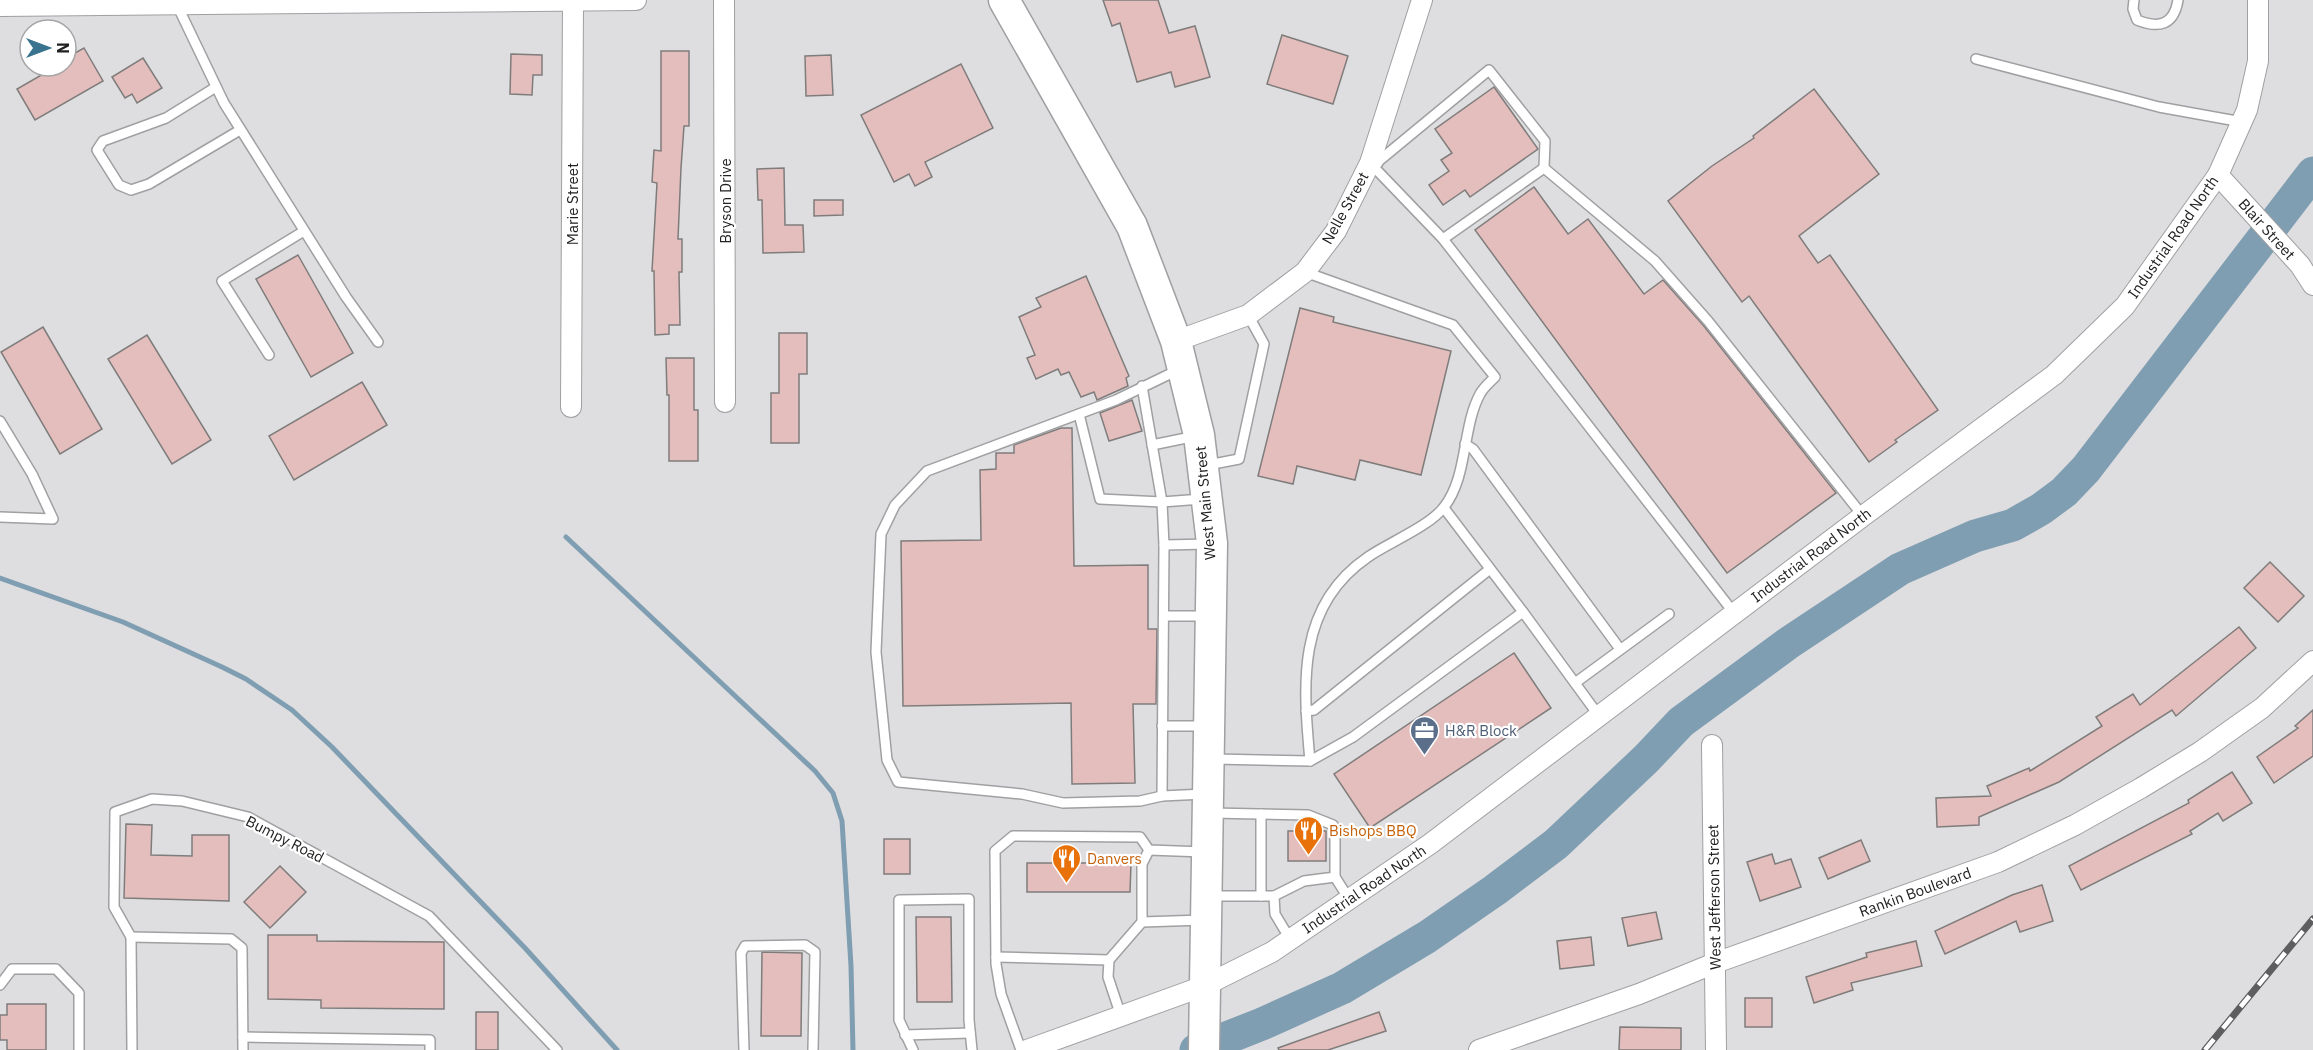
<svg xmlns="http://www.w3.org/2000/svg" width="2313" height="1050" font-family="'IBM Plex Sans',sans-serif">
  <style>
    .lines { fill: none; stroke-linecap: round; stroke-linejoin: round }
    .stream { stroke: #809eb2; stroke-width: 5 }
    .river { stroke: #809eb2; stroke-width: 33 }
    .building { fill: #e4bebc; stroke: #7f7c7c; stroke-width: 1.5 }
    .service-casing { stroke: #a09fa2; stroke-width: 12 }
    .minor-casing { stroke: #a09fa2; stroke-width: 22 }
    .primary-casing { stroke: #a09fa2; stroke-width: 33 }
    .service { stroke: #fff; stroke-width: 9 }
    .minor { stroke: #fff; stroke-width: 20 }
    .primary { stroke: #fff; stroke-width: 30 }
    .rail-casing { stroke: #5e5e60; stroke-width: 7 }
    .rail { stroke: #fff; stroke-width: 4.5; stroke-dasharray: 14; stroke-linecap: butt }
    .labels { text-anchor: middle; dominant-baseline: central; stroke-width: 4.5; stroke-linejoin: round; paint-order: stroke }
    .street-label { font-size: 15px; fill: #212122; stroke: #fff }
    .service-label { font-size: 15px; fill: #4e5e75; stroke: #fff; text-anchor: start }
    .food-label { font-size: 15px; fill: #c56008; stroke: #fff; text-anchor: start }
  </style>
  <rect width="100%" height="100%" fill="#dedee0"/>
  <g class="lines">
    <g class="stream">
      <path d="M 566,537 L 815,771 L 833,793 L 842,821 L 851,966 L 853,1050"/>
      <path d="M 0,578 L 123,622 L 222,667 L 246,679 L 292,710 L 332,747 L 525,948 L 617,1050"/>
    </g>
    <path class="river" d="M 1196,1050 L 1262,1024 L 1342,988 L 1427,937 L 1495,890 L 1556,844 L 1646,759 L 1681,722 L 1790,642 L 1900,569 L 1975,536 L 2013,525 L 2041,509 L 2064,492 L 2086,469 L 2313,173"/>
  </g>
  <g class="building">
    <path d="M 1103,0 L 1158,0 L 1169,33 L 1195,26 L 1210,77 L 1175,87 L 1171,72 L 1137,82 L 1120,23 L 1112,26 Z"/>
    <path d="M 1282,35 L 1348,56 L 1333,104 L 1267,84 Z"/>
    <path d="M 84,48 L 103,81 L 35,120 L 17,89 L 57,66 L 66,66 L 66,58 Z"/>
    <path d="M 661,51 L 689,51 L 689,126 L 684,126 L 681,168 L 678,239 L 682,239 L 682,272 L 679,272 L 680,325 L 669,325 L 669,334 L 655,335 L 654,271 L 652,271 L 657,183 L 652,182 L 654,150 L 661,151 Z"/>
    <path d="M 511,54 L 542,55 L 542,75 L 533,75 L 532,95 L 510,94 Z"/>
    <path d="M 831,55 L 833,95 L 806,96 L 805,56 Z"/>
    <path d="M 143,58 L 162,88 L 137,103 L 132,94 L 125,98 L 112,77 Z"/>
    <path d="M 961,64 L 993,128 L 925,162 L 932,177 L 915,186 L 909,174 L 894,182 L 861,115 Z"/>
    <path d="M 1494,87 L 1538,149 L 1470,197 L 1465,190 L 1443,205 L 1429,185 L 1449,171 L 1441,160 L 1452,153 L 1435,129 Z"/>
    <path d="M 1814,89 L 1879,174 L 1799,236 L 1818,263 L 1830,255 L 1938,410 L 1895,440 L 1897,442 L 1869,462 L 1749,296 L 1742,302 L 1668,201 L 1712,166 L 1754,138 L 1753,136 Z"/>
    <path d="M 784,168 L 785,225 L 803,225 L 804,252 L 763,253 L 762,200 L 758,200 L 757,169 Z"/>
    <path d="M 1534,187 L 1568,234 L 1588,219 L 1644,294 L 1663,280 L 1703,325 L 1836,493 L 1727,573 L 1475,230 Z"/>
    <path d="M 814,200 L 843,200 L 843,215 L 814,216 Z"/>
    <path d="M 298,255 L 353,353 L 311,377 L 256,279 Z"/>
    <path d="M 1086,276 L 1129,376 L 1126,378 L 1128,386 L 1097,400 L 1094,392 L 1081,397 L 1069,372 L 1061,375 L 1058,369 L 1036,379 L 1027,358 L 1035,355 L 1019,317 L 1041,307 L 1036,298 Z"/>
    <path d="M 1300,308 L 1334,317 L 1333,322 L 1451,351 L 1421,475 L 1360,460 L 1355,480 L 1297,466 L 1293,484 L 1258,476 Z"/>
    <path d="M 43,327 L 102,429 L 60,454 L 1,352 Z"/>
    <path d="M 779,333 L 807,333 L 807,374 L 799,374 L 799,443 L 771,443 L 771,393 L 779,393 Z"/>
    <path d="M 147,335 L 211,440 L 172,464 L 108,359 Z"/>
    <path d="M 666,358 L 694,358 L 694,410 L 698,410 L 698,461 L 669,461 L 669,395 L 667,395 Z"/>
    <path d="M 362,382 L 387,425 L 294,480 L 269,436 Z"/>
    <path d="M 1132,400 L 1142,431 L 1109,441 L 1100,413 Z"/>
    <path d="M 1061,428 L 1072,428 L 1074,566 L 1148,565 L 1148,629 L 1157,629 L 1156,704 L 1133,704 L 1135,783 L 1072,784 L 1071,703 L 903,706 L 901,541 L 981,540 L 980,470 L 996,469 L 996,453 L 1014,453 L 1014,445 Z"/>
    <path d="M 2270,562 L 2304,596 L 2278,622 L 2244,588 Z"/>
    <path d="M 2239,627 L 2256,648 L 2176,716 L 2172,710 L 2059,782 L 1979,817 L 1979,825 L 1937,827 L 1936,798 L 1991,796 L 1987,786 L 2029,768 L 2030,771 L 2102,726 L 2096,717 L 2133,694 L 2140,705 Z"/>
    <path d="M 1514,653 L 1551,708 L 1370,828 L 1334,774 Z"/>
    <path d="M 2313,710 L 2313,756 L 2274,783 L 2257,757 L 2298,728 L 2295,726 Z"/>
    <path d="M 2232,772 L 2252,803 L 2223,821 L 2218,813 L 2190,831 L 2192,834 L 2081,890 L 2069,866 L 2189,803 L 2188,800 Z"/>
    <path d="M 126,824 L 152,825 L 151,855 L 192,856 L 192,835 L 229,835 L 229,901 L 124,898 Z"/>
    <rect x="1288" y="831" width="38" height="30"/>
    <rect x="884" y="839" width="26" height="35"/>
    <path d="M 1861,840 L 1870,861 L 1828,879 L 1819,858 Z"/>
    <path d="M 1772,854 L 1775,864 L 1791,859 L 1801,887 L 1760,901 L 1747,862 Z"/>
    <path d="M 1027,863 L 1131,863 L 1130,892 L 1027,892 Z"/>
    <path d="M 280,866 L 306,892 L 270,928 L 244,902 Z"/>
    <path d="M 2042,885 L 2053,921 L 2020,932 L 2016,921 L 1945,954 L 1935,931 L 2012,895 Z"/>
    <path d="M 1656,912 L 1662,939 L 1628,946 L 1622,918 Z"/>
    <path d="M 916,917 L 951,917 L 952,1002 L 917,1002 Z"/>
    <path d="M 268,935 L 317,935 L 317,941 L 444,942 L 444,1009 L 321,1008 L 321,1000 L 268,999 Z"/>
    <path d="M 1591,937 L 1594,965 L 1560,969 L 1557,941 Z"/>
    <path d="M 1916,941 L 1922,966 L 1851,983 L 1853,990 L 1814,1003 L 1806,977 L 1867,957 L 1866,953 Z"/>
    <path d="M 762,952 L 802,953 L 801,1036 L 761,1036 Z"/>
    <rect x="1745" y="998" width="27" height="29"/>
    <path d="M 7,1004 L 46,1004 L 46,1050 L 7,1050 L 7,1040 L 0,1040 L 0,1015 L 7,1015 Z"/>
    <rect x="476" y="1012" width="22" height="38"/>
    <path d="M 1379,1012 L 1386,1031 L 1328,1050 L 1279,1050 L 1278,1048 Z"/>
    <path d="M 1620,1027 L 1681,1028 L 1681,1050 L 1619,1050 Z"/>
  </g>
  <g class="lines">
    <defs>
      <g id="service">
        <path d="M 2134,0 L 2133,9 L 2137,20 C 2159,29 2174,25 2178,0"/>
        <path d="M 177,5 L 224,103 L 346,297 L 378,342"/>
        <path d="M 1976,59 L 2159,107 L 2242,122"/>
        <path d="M 216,87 L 166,118 L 103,141 L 97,150 L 119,185 L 131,190 L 149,184 L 240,130"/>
        <path d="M 1370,163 L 1443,239 L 1544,168 L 1655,261 L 1708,321 L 1863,516"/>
        <path d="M 1375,167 L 1380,160 L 1489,70 L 1545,141 L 1544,168"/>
        <path d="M 1443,239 L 1734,613"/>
        <path d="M 269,355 L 222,281 L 304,231"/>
        <path d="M 1178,370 L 1116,400 L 927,471 L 895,505 L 881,534 L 876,652 L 887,760 L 898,782 L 1022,794 L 1063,803 L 1140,801 L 1162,796 L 1204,794"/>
        <path d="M 1142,386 L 1162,502 L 1164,545 L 1162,796"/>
        <path d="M 1079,414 L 1100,499 L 1162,502 L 1202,499"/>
        <path d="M 0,421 L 32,474 L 53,519 L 0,517"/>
        <path d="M 1465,444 L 1473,449 L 1620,649"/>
        <path d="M 1152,445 L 1196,436"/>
        <path d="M 1208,465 L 1239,459 L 1264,344 L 1248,315"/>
        <path d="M 1444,508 L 1523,612"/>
        <path d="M 1164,545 L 1209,544"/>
        <path d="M 1165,616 L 1208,616"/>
        <path d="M 1575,683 L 1669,614"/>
        <path d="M 1306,711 L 1314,710 L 1490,569"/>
        <path d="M 1162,726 L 1206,726"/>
        <path d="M 1214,759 L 1310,761 C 1303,684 1296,606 1368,557 C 1388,543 1430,526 1444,507 C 1468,477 1462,427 1480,394 C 1483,388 1490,382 1495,377 L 1453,325 L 1305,272"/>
        <path d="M 1310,761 L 1353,737 L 1523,612 L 1599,716"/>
        <path d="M 1211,813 L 1308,815 L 1333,825 L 1335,830 L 1335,877 L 1304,881 L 1274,896 L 1211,896"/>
        <path d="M 1335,877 L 1349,899"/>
        <path d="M 1261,896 L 1261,814"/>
        <path d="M 1274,896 L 1275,914 L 1290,939"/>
        <path d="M 1142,922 L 1203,920"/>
        <path d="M 131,937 L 231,939 L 242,948 L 243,1050"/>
        <path d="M 996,957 L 1109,960"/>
        <path d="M 0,985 L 12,969 L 56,969 L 79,993 L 79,1050"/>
        <path d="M 1121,1016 L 1108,977 L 1109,960 L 1142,922 L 1142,864 L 1149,850"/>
        <path d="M 905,1035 L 970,1033"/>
        <path d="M 243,1037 L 430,1040 L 430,1050"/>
        <path d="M 132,1050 L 131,937 L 114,907 L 115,812 L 152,799 L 182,801 L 248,817 L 429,916 L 557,1050"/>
        <path d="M 744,1050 L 741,953 L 745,946 L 805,945 L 815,952 L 813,1050"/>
        <path d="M 913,1050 L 899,1020 L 899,900 L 969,899 L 969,1020 L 972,1050"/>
        <path d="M 1021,1050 L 1001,994 L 996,964 L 995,851 L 1013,836 L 1140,837 L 1149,850 L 1204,852"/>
      </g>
      <g id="minor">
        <path d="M 724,0 L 725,402"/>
        <path d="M 0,6 L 636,0"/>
        <path d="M 2218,175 L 2300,265 L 2313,285"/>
        <path d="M 1176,341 L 1248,315 L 1305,272 L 1336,231 L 1370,163 L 1422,0"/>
        <path d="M 571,407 L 573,1"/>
        <path d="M 1712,745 L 1716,1050"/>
        <path d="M 1027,1050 L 1204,986 L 1272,952 L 1430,844 L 1863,516 L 2054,375 L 2125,306 L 2218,175 L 2247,110 L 2258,61 L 2258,0"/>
        <path d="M 1479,1050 L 1639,994 L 1715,963 L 1998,862 L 2075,825 L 2141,788 L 2200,752 L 2262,708 L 2313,661"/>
      </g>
      <path id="primary" d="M 1004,0 L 1132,226 L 1176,341 L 1199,435 L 1212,543 L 1204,1050"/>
    </defs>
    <use href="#service" class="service-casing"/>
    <use href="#minor" class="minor-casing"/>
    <use href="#primary" class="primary-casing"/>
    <use href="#service" class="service"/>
    <use href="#minor" class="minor"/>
    <use href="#primary" class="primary"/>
    <defs>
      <path id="rail" d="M 2205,1050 L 2313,919"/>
    </defs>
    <use href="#rail" class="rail-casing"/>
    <use href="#rail" class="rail"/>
  </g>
  <defs>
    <symbol id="office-pin" viewBox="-11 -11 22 30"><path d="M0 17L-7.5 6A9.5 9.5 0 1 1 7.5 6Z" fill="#5c6f8a" stroke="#fff"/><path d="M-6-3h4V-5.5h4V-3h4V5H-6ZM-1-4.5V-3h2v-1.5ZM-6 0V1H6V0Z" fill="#fff"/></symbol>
    <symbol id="restaurant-pin" viewBox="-11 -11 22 30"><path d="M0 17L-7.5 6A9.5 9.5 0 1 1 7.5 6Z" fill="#e8710a" stroke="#fff"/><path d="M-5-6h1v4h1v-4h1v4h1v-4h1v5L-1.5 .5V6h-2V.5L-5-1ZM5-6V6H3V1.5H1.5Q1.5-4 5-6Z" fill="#fff"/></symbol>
  </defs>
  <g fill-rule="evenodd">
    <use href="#office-pin" x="1408" y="714" width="33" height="45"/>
    <use href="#restaurant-pin" x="1292" y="814" width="33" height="45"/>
    <use href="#restaurant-pin" x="1050" y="842" width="33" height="45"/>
  </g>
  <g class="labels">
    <g class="street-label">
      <text transform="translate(725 201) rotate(-90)">Bryson Drive</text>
      <text transform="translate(572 204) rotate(-90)">Marie Street</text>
      <text transform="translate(1345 208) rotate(-61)">Nelle Street</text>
      <text transform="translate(2267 229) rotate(48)">Blair Street</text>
      <text transform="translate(2173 237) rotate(-55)">Industrial Road North</text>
      <text transform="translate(1205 503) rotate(-95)">West Main Street</text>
      <text transform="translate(1811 555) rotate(-37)">Industrial Road North</text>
      <text transform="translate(285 839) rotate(27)">Bumpy Road</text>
      <text transform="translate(1364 889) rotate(-34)">Industrial Road North</text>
      <text transform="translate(1915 892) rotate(-20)">Rankin Boulevard</text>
      <text transform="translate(1714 897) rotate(-91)">West Jefferson Street</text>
    </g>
    <g class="service-label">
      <text x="1445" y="730">H&amp;R Block</text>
    </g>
    <g class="food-label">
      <text x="1329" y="830">Bishops BBQ</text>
      <text x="1087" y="858">Danvers</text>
    </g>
  </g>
  <g transform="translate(48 48) rotate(90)"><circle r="28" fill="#ffffff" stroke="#a6a6a7" stroke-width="1.5"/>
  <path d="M0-4.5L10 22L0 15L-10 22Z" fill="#3a738d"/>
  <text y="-9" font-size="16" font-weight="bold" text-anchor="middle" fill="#212122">N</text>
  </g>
</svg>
